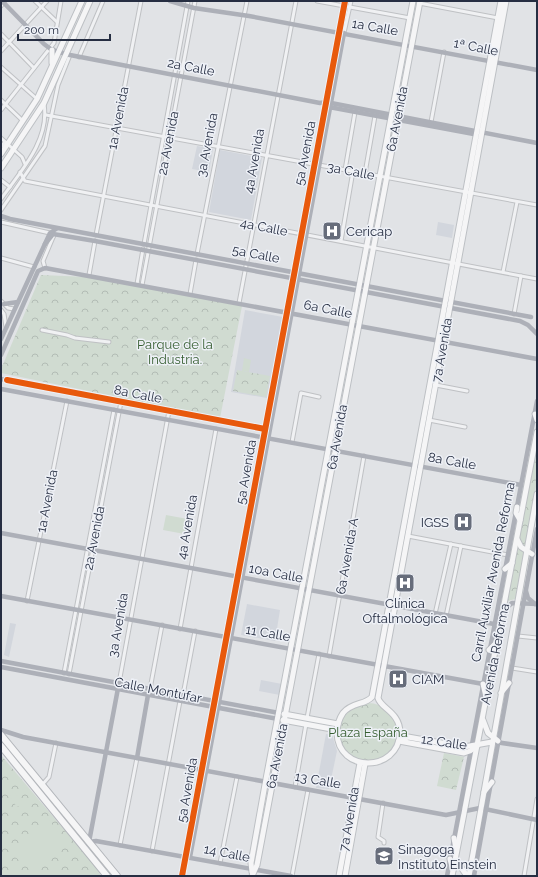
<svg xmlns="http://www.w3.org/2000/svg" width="538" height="877" font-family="Raleway,sans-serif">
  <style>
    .built { fill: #d2d6dd }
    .forest { fill: url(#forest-crowns) }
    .garden { fill: #d0dbd1 }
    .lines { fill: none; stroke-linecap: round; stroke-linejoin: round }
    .street-casing { stroke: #bfc1c4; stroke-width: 5 }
    .primary-casing { stroke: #bdc0c4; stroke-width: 7 }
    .highway-casing { stroke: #b3b6bb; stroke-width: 8 }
    .street { stroke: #f0f1f3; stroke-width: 3 }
    .secondary { stroke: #adb0b8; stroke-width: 4.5 }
    .primary { stroke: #f5f5f6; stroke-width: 5 }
    .highway { stroke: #f5f5f6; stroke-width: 6 }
    .cycleway-casing { stroke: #eef1f7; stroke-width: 8 }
    .cycleway { stroke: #e8590c; stroke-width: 6 }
    .labels { text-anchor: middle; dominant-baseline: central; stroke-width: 3; stroke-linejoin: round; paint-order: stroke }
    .street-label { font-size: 13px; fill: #262e42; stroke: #eef1f7 }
    .poi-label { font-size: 13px; fill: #262e42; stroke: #eef1f7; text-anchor: start }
    .park-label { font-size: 13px; fill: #375f32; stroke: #eef1f7 }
  </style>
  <defs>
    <pattern id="forest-crowns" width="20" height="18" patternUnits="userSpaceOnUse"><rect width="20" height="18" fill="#d0dbd1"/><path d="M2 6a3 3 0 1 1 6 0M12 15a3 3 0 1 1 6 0" fill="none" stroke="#b2bcb5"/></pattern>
  </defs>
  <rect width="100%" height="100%" fill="#e1e3e6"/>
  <g class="built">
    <path d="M 197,146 L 213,149 L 209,172 L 192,169 Z"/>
    <path d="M 220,150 L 262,158 L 251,220 L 209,212 Z"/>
    <path d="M 438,222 L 454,225 L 452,238 L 436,235 Z"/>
    <path d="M 245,310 L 283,317 L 267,398 L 231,392 Z"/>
    <path d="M 247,604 L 280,610 L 275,641 L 241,635 Z"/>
    <path d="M 10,623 L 16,624 L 9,657 L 4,655 Z"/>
    <path d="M 261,680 L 282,684 L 280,695 L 259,691 Z"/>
    <path d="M 326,734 L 332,735 L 337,751 L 329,789 L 316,788 Z"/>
  </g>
  <g class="forest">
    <path d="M 41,275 L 88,277 L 242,306 L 220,418 L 1,373 L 1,369 Z"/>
    <path d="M 237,370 L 270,376 L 266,397 L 233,391 Z"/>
    <path d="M 537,421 L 537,481 L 517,595 L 515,599 L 508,601 L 501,611 Z"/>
    <circle cx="368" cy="732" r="29"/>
    <path d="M 444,753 L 464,757 L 456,790 L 437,786 Z"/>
    <path d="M 1,755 L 95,866 L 101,876 L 1,876 Z"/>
  </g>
  <g class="garden">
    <path d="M 244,358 L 251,360 L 249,372 L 242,371 Z"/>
    <path d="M 166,515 L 193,520 L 190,535 L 163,530 Z"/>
    <path d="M 14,792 L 23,802 L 17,807 L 9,796 Z"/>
    <path d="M 49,820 L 65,842 L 34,872 L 10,853 Z"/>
  </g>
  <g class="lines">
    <defs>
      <g id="street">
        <path d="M 35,1 L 57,22"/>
        <path d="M 317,1 L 410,18"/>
        <path d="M 419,3 L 498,18"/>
        <path d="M 1,6 L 5,1"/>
        <path d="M 339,32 L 345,1"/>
        <path d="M 344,33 L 351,1"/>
        <path d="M 1,34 L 34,68"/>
        <path d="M 1,51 L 47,1"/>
        <path d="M 79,57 L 103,1"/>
        <path d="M 1,67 L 37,99"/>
        <path d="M 1,100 L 23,121"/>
        <path d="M 1,110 L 54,43 L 61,1"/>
        <path d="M 46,115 L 537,205"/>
        <path d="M 431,122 L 444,52"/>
        <path d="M 1,138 L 22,157 L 25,164"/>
        <path d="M 1,147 L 5,142"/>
        <path d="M 345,170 L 355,112"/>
        <path d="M 20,172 L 25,181 L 51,186 L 537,279"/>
        <path d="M 365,173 L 375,116"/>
        <path d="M 1,180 L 10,187"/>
        <path d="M 1,199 C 21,171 50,140 44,104"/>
        <path d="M 1,210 L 45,146 L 58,85 L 70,55"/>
        <path d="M 1,222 L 50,233 L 53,237"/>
        <path d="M 96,235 L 141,1"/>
        <path d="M 341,241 L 353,171"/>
        <path d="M 144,244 L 188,1"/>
        <path d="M 197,254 L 247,1"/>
        <path d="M 1,258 L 34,267"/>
        <path d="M 45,268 L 43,261 L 54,235"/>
        <path d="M 503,272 L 517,202"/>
        <path d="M 89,275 L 95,241"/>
        <path d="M 137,284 L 143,249"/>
        <path d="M 142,285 L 195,1"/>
        <path d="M 190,294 L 196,260"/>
        <path d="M 1,301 L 8,308 L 14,309"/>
        <path d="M 239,303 L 296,1"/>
        <path d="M 1,310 L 4,314 L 6,327"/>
        <path d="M 514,314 L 521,276"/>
        <path d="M 42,330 L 67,335 L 75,338 L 109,342"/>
        <path d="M 436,385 L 467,391"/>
        <path d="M 429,420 L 465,427"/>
        <path d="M 292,442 L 301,393 L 319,397"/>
        <path d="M 408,536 L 508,555"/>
        <path d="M 27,601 L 67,401"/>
        <path d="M 435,614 L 451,544"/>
        <path d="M 446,616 L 461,546"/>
        <path d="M 180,629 L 216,429"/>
        <path d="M 518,636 L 537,638"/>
        <path d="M 329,656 L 364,456"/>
        <path d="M 512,668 L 537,672"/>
        <path d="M 64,673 L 114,410"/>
        <path d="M 69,674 L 121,402"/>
        <path d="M 119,683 L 169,411"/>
        <path d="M 150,689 L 162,625"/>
        <path d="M 183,695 L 195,631"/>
        <path d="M 307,718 L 319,654"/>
        <path d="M 42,785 L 49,777 L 56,743"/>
        <path d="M 295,787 L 306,724"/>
        <path d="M 383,803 L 378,837 L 384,841 L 384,843"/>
        <path d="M 120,845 L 137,758"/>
        <path d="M 152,851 L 180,701"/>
        <path d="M 220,863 L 237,777"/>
        <path d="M 182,876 L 186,856"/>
        <path d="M 292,876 L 308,790"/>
        <path d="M 524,876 L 537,799"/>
      </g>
      <g id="primary">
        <path d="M 501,1 L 372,697 C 365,705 352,702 343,713 C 339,719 337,726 337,733 C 338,773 398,773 400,733 C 400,712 381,709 378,698 L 506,1"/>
        <path d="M 52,50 L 52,63"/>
        <path d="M 1,154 L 37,99 L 82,1"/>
        <path d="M 1,168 L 44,103 L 90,1"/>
        <path d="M 535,414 L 537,420"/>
        <path d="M 517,507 L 516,513 L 520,520"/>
        <path d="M 517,539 L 521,547 L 532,554"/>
        <path d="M 505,569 L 512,563"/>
        <path d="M 489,650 L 496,643"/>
        <path d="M 483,684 L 486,697"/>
        <path d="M 501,693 L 509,683"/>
        <path d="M 284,714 L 338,724"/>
        <path d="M 283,720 L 337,730"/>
        <path d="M 483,720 L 488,733 L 498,741"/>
        <path d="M 399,741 L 408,737 L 464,747 L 492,742"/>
        <path d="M 399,741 L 464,753 L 470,751 L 477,746"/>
        <path d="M 484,792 L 492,782"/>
        <path d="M 454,838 L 456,849"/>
        <path d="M 450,859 L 453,870"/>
        <path d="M 456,860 L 467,876"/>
        <path d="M 252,872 L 251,863 L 266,779 L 413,1"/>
        <path d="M 252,876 L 257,865 L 420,1"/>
        <path d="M 339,876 L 360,763"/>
        <path d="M 345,876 L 365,764"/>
        <path d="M 452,876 L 537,432"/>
        <path d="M 469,876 L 537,494"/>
      </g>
      <g id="highway">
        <path d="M 1,735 L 117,876"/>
        <path d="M 1,746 L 107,876"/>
      </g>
    </defs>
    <use href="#street" class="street-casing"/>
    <use href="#primary" class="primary-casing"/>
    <use href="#highway" class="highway-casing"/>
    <use href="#street" class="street"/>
    <g class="secondary">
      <path d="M 2,1 L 44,44 L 52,50 L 70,55 L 320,103 L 326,102 L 537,143"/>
      <path d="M 170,1 L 194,8 L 249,16 L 537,70"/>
      <path d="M 329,107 L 479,135"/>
      <path d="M 1,216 L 10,219 L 531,317"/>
      <path d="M 45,244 L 53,234 L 95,241 L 520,321 L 528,325 L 537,334"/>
      <path d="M 4,304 L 18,302"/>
      <path d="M 1,339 L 50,233 L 56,229"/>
      <path d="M 1,355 L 38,271 L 45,268 L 537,359"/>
      <path d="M 1,379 L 267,429"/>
      <path d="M 1,389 L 521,485"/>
      <path d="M 1,533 L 494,624 L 503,611 L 512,603 L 537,604"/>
      <path d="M 526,591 L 528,598 L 535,604"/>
      <path d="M 1,596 L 483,684"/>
      <path d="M 1,661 L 279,713"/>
      <path d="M 1,667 L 278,719"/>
      <path d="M 119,683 L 89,842 L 96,841 L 291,876"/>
      <path d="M 1,730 L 23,737 L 446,815 L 480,808 L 537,820"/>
      <path d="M 495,742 L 537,748"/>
      <path d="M 137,758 L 148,695"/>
      <path d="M 186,856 L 339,32"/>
      <path d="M 190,857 L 344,33"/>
      <path d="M 447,876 L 537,401"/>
      <path d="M 474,876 L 537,529"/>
    </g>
    <use href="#primary" class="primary"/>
    <use href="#highway" class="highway"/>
    <defs>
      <g id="cycleway">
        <path d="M 7,380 L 265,429"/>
        <path d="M 182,876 L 345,1"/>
      </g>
    </defs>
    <use href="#cycleway" class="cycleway-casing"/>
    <use href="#cycleway" class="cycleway"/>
  </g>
  <defs>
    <symbol id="hospital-square" viewBox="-11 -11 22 22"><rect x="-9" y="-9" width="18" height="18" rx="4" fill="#676d7b" stroke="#eef1f7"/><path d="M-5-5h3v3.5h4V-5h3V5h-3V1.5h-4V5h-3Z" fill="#fff"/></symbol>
    <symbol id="university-square" viewBox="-11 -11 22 22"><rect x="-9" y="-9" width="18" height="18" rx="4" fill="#676d7b" stroke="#eef1f7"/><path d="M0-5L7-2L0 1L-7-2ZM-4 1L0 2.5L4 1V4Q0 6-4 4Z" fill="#fff"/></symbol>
  </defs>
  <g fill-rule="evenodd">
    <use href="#hospital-square" x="321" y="220" width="22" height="22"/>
    <use href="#hospital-square" x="452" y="511" width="22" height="22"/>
    <use href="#hospital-square" x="394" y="572" width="22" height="22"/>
    <use href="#hospital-square" x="387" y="668" width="22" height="22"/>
    <use href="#university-square" x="373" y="845" width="22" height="22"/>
  </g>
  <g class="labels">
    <g class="street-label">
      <text transform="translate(375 27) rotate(10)">1a Calle</text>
      <text transform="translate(476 47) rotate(11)">1ª Calle</text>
      <text transform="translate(191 67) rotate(11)">2a Calle</text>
      <text transform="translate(118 118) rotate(-79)">1a Avenida</text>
      <text transform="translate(397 119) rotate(-79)">6a Avenida</text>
      <text transform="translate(168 143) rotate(-79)">2a Avenida</text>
      <text transform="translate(207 145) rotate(-79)">3a Avenida</text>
      <text transform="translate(305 153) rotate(-79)">5a Avenida</text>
      <text transform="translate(254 161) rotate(-80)">4a Avenida</text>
      <text transform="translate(351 171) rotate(11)">3a Calle</text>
      <text transform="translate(264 227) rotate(11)">4a Calle</text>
      <text transform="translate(256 254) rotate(11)">5a Calle</text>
      <text transform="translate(328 309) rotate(11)">6a Calle</text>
      <text transform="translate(442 350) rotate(-80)">7a Avenida</text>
      <text transform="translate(138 394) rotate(11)">8a Calle</text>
      <text transform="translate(337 437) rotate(-80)">6a Avenida</text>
      <text transform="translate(452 461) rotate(10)">8a Calle</text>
      <text transform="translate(246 472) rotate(-80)">5a Avenida</text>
      <text transform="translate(47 501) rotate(-79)">1a Avenida</text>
      <text transform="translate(187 527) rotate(-80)">4a Avenida</text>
      <text transform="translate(94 538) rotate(-79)">2a Avenida</text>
      <text transform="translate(347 556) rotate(-80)">6a Avenida A</text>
      <text transform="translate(493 572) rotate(-79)">Carril Auxiliar Avenida Reforma</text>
      <text transform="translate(276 573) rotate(11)">10a Calle</text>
      <text transform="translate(118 625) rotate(-80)">3a Avenida</text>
      <text transform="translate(268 633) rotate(10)">11 Calle</text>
      <text transform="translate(495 654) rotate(-79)">Avenida Reforma</text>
      <text transform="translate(158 690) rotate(11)">Calle Montúfar</text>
      <text transform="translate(444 742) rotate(8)">12 Calle</text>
      <text transform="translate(277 756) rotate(-79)">6a Avenida</text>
      <text transform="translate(318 780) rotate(10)">13 Calle</text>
      <text transform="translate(187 790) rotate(-80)">5a Avenida</text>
      <text transform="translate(349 819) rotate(-80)">7a Avenida</text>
      <text transform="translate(227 853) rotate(11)">14 Calle</text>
    </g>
    <g class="poi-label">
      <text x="346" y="231">Cericap</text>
      <text x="449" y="522" text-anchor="end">IGSS</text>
      <text x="405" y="603" text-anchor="middle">Clínica<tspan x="405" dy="15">Oftalmológica</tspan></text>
      <text x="412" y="679">CIAM</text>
      <text x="398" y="849">Sinagoga<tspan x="398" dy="15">Instituto Einstein</tspan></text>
    </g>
    <g class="park-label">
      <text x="175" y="344">Parque de la<tspan x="175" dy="15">Industria.</tspan></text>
      <text x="368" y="732">Plaza España</text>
    </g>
  </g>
  <rect width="538" height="877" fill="none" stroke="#262e42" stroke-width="4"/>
  <path d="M18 34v6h92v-6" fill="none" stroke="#262e42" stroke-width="2"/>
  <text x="24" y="34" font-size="12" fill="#262e42" stroke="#eef1f7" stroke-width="3" paint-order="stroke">200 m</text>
</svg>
